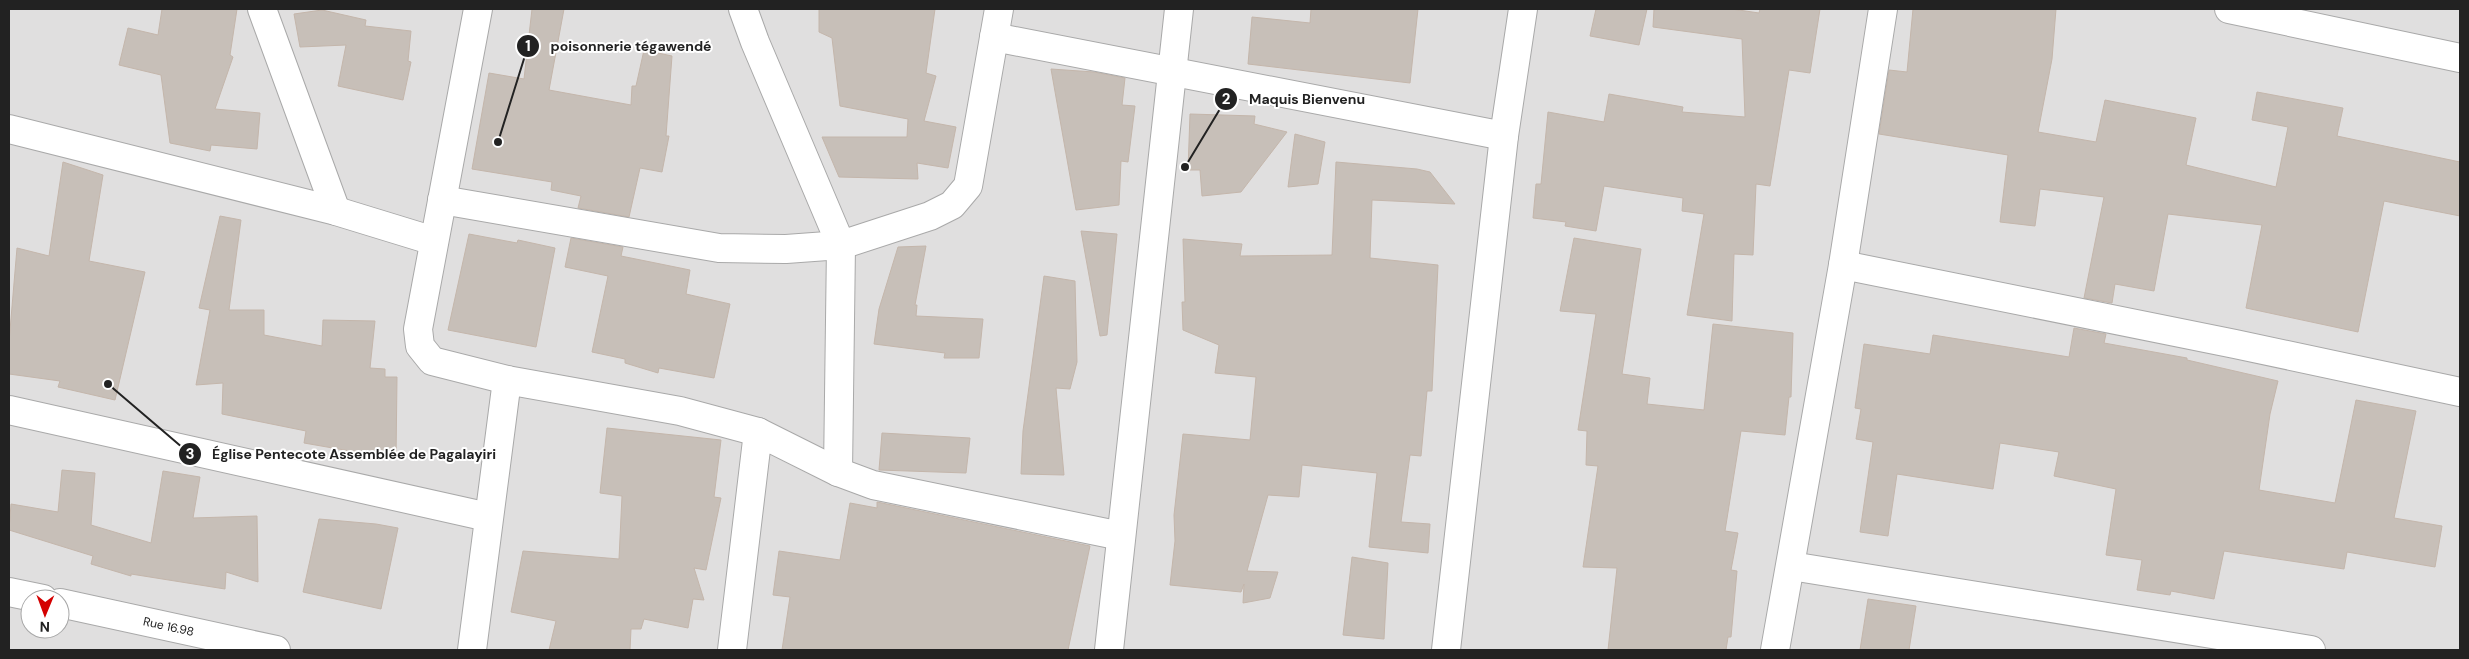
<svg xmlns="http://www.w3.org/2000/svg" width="2469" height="659" font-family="'DM Sans',sans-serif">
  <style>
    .residential { fill: #e0dfdf; fill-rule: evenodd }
    .building { fill: #c7bfb8; stroke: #c4b6ab }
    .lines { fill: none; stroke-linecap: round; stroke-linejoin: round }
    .minor-casing { stroke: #a9a9a9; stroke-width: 30 }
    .minor { stroke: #fff; stroke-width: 28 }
    .labels { text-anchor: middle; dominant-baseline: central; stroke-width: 4; stroke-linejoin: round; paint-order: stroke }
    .street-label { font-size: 12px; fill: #222; stroke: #fff }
    .leader { fill: none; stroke: #222; stroke-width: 2 }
    .callout-dot { fill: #222; stroke: #fff; stroke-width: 2 }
    .mark-label { font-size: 15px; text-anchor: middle; font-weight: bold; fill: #fff }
    .callout-label { font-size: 14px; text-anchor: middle; font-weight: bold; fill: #222; stroke: #fff; stroke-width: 4; stroke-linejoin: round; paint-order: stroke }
  </style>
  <rect width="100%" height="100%" fill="#f2efe9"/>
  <path class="residential" d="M 9,9 L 2460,9 L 2460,650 L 9,650 ZM 30,599 L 60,599 L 60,629 L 30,629 Z"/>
  <g class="building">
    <path d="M 162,9 L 237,9 L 230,55 L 233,57 L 215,109 L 260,113 L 257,149 L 211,145 L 210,151 L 170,143 L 161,75 L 119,65 L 128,28 L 158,35 Z"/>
    <path d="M 532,9 L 564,9 L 549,90 L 631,105 L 632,86 L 636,86 L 644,50 L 672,56 L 666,136 L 669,136 L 662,172 L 640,168 L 629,217 L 578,208 L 581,196 L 551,190 L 552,182 L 472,169 L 489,73 L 524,79 Z"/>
    <path d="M 819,9 L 935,9 L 926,73 L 936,76 L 924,121 L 956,127 L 948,168 L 917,163 L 918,179 L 839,177 L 822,137 L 907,137 L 908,119 L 840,106 L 832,38 L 819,32 Z"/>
    <path d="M 1311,9 L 1418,9 L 1410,83 L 1248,64 L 1252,17 L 1310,23 Z"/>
    <path d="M 1596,9 L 1647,9 L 1639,45 L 1590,36 Z"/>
    <path d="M 1654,9 L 1732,9 L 1759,13 L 1760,9 L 1820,9 L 1810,73 L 1789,70 L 1770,186 L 1756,184 L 1753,255 L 1734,254 L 1732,321 L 1687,315 L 1704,214 L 1682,211 L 1683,198 L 1604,186 L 1596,231 L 1565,226 L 1566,222 L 1533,218 L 1536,184 L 1541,184 L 1548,112 L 1604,122 L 1609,94 L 1683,107 L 1682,112 L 1745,117 L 1742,39 L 1653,27 Z"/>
    <path d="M 1913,9 L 2056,9 L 2052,59 L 2038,132 L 2096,142 L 2105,100 L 2196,118 L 2186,165 L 2276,187 L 2288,127 L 2252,120 L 2257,92 L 2343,108 L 2337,136 L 2460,162 L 2460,216 L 2384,201 L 2358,332 L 2246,308 L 2262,225 L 2168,214 L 2154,291 L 2115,284 L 2112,303 L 2084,298 L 2104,197 L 2040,189 L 2035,226 L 2000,222 L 2008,155 L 1879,134 L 1889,70 L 1907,72 Z"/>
    <path d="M 322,10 L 366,20 L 365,26 L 411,31 L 408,61 L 411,62 L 403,100 L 338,86 L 346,45 L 300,47 L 294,14 Z"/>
    <path d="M 1051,69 L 1094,72 L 1125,78 L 1122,105 L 1135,106 L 1128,162 L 1121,161 L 1119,205 L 1076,210 Z"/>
    <path d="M 1190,114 L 1255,116 L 1254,124 L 1287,132 L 1241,192 L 1202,196 L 1200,170 L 1188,170 Z"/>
    <path d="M 1295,134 L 1325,142 L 1318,184 L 1288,187 Z"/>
    <path d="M 63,162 L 103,175 L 89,261 L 145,272 L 115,400 L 58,387 L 60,381 L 9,374 L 9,342 L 17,248 L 49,256 Z"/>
    <path d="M 1336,162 L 1417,169 L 1430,172 L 1455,204 L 1372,200 L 1370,258 L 1438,265 L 1432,391 L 1427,391 L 1421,456 L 1410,455 L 1401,522 L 1430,524 L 1428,553 L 1369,547 L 1377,473 L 1302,465 L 1299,497 L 1268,495 L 1247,571 L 1278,572 L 1270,598 L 1243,603 L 1244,584 L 1241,592 L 1170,585 L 1175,541 L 1174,515 L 1183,434 L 1250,440 L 1256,377 L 1215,373 L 1219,345 L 1183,330 L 1182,302 L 1185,302 L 1183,239 L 1242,244 L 1240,256 L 1332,255 Z"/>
    <path d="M 220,216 L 241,220 L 229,310 L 264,310 L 264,335 L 322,346 L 323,320 L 375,321 L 370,368 L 385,369 L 385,377 L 397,377 L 396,459 L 304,443 L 306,431 L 222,414 L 223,383 L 196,385 L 210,310 L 199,308 Z"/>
    <path d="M 1081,231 L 1117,234 L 1107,335 L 1100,336 Z"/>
    <path d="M 469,234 L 517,243 L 518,240 L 555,248 L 536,347 L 448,330 Z"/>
    <path d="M 571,238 L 623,247 L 621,256 L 690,270 L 686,294 L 730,304 L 714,378 L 659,368 L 658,373 L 625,363 L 625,359 L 592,352 L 608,276 L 565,267 Z"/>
    <path d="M 1574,238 L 1641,249 L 1622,374 L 1650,378 L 1647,404 L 1704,410 L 1713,324 L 1793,333 L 1791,397 L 1789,397 L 1785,435 L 1741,431 L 1725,531 L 1738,533 L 1731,570 L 1737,571 L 1731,637 L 1728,637 L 1726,650 L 1608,650 L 1617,568 L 1583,567 L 1598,466 L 1586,465 L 1587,431 L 1578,430 L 1596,314 L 1560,311 Z"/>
    <path d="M 926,246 L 915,305 L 917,305 L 916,316 L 983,319 L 979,358 L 944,358 L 945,353 L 874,344 L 879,309 L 898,247 Z"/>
    <path d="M 1044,276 L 1075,281 L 1077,362 L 1070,389 L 1056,388 L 1064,475 L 1021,474 L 1023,431 Z"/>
    <path d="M 2074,328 L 2106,334 L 2104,343 L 2187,358 L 2187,360 L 2278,381 L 2270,414 L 2259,490 L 2335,503 L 2356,400 L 2416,411 L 2394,518 L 2442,526 L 2435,567 L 2347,552 L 2344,569 L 2224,551 L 2214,599 L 2171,591 L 2170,595 L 2137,590 L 2142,560 L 2106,555 L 2116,489 L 2054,476 L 2059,452 L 2000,443 L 1993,489 L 1897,474 L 1888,536 L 1860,532 L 1873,442 L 1856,439 L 1861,409 L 1855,408 L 1864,344 L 1930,354 L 1933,335 L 2069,357 Z"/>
    <path d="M 607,428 L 721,440 L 714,497 L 721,498 L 706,570 L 694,568 L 704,600 L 693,599 L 688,628 L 644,619 L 641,629 L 631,629 L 630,650 L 549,650 L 556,621 L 511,612 L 523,551 L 619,559 L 622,496 L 600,493 Z"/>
    <path d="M 882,433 L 970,438 L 966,473 L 879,470 Z"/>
    <path d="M 62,470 L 95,473 L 91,525 L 151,543 L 163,471 L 200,477 L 193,518 L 257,516 L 258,582 L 226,572 L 225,589 L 131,574 L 131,576 L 91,564 L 93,556 L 9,530 L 11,504 L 58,512 Z"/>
    <path d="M 877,502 L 1090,546 L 1068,650 L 782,650 L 790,597 L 773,595 L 779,551 L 840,560 L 850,503 L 877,508 Z"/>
    <path d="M 319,519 L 376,524 L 398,528 L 381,609 L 303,592 Z"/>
    <path d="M 1352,557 L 1388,563 L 1384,639 L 1343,635 Z"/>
    <path d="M 1868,599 L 1916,606 L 1909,650 L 1860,650 Z"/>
  </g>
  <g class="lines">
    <defs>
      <g id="minor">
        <path d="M 262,9 L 336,211"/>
        <path d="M 478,9 L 418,329 L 420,346 L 432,361 L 507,380 L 680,411 L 758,432"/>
        <path d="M 743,9 L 755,42 L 841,245 L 838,472"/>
        <path d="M 2229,9 L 2460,58"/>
        <path d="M 994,37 L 1504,136"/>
        <path d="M 9,129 L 336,211 L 434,241"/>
        <path d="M 442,200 L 719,248 L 786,249 L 841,245 L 930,216 L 952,205 L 968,186 L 999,9"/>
        <path d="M 1843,265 L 2235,344 L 2460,392"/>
        <path d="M 9,410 L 488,517"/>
        <path d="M 1791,566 L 2311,650"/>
        <path d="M 9,592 L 43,599"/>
        <path id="s1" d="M 60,603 L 276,650"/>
        <path d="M 472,650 L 507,380"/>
        <path d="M 732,650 L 758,432 L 838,472 L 873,485 L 1121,536"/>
        <path d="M 1109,650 L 1179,9"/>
        <path d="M 1446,650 L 1504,136 L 1523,9"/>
        <path d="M 1775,650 L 1843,265 L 1883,9"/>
      </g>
    </defs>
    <use href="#minor" class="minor-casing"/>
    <use href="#minor" class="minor"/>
  </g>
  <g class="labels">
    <g class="street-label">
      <text stroke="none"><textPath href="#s1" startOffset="111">Rue 16.98</textPath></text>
    </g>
  </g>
  <path class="leader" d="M498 142L528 46M1185 167L1226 99M108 384L190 454"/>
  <g class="callout-dot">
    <circle cx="498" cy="142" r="5"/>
    <circle cx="1185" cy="167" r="5"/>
    <circle cx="108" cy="384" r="5"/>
    <circle cx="528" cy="46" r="12"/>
    <circle cx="1226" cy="99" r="12"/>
    <circle cx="190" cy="454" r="12"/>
  </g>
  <g class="mark-label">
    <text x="528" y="51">1</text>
    <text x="1226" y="104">2</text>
    <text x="190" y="459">3</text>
  </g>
  <g class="callout-label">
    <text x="631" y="51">poisonnerie tégawendé</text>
    <text x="1307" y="104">Maquis Bienvenu</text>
    <text x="354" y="459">Église Pentecote Assemblée de Pagalayiri</text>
  </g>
  <rect width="2469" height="659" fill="none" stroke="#222222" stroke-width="20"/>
  <g transform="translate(45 614) rotate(181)"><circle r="24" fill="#ffffff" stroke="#a7a7a7"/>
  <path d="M0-4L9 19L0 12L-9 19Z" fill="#d40000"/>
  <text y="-8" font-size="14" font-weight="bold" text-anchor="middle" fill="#222222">N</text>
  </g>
</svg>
